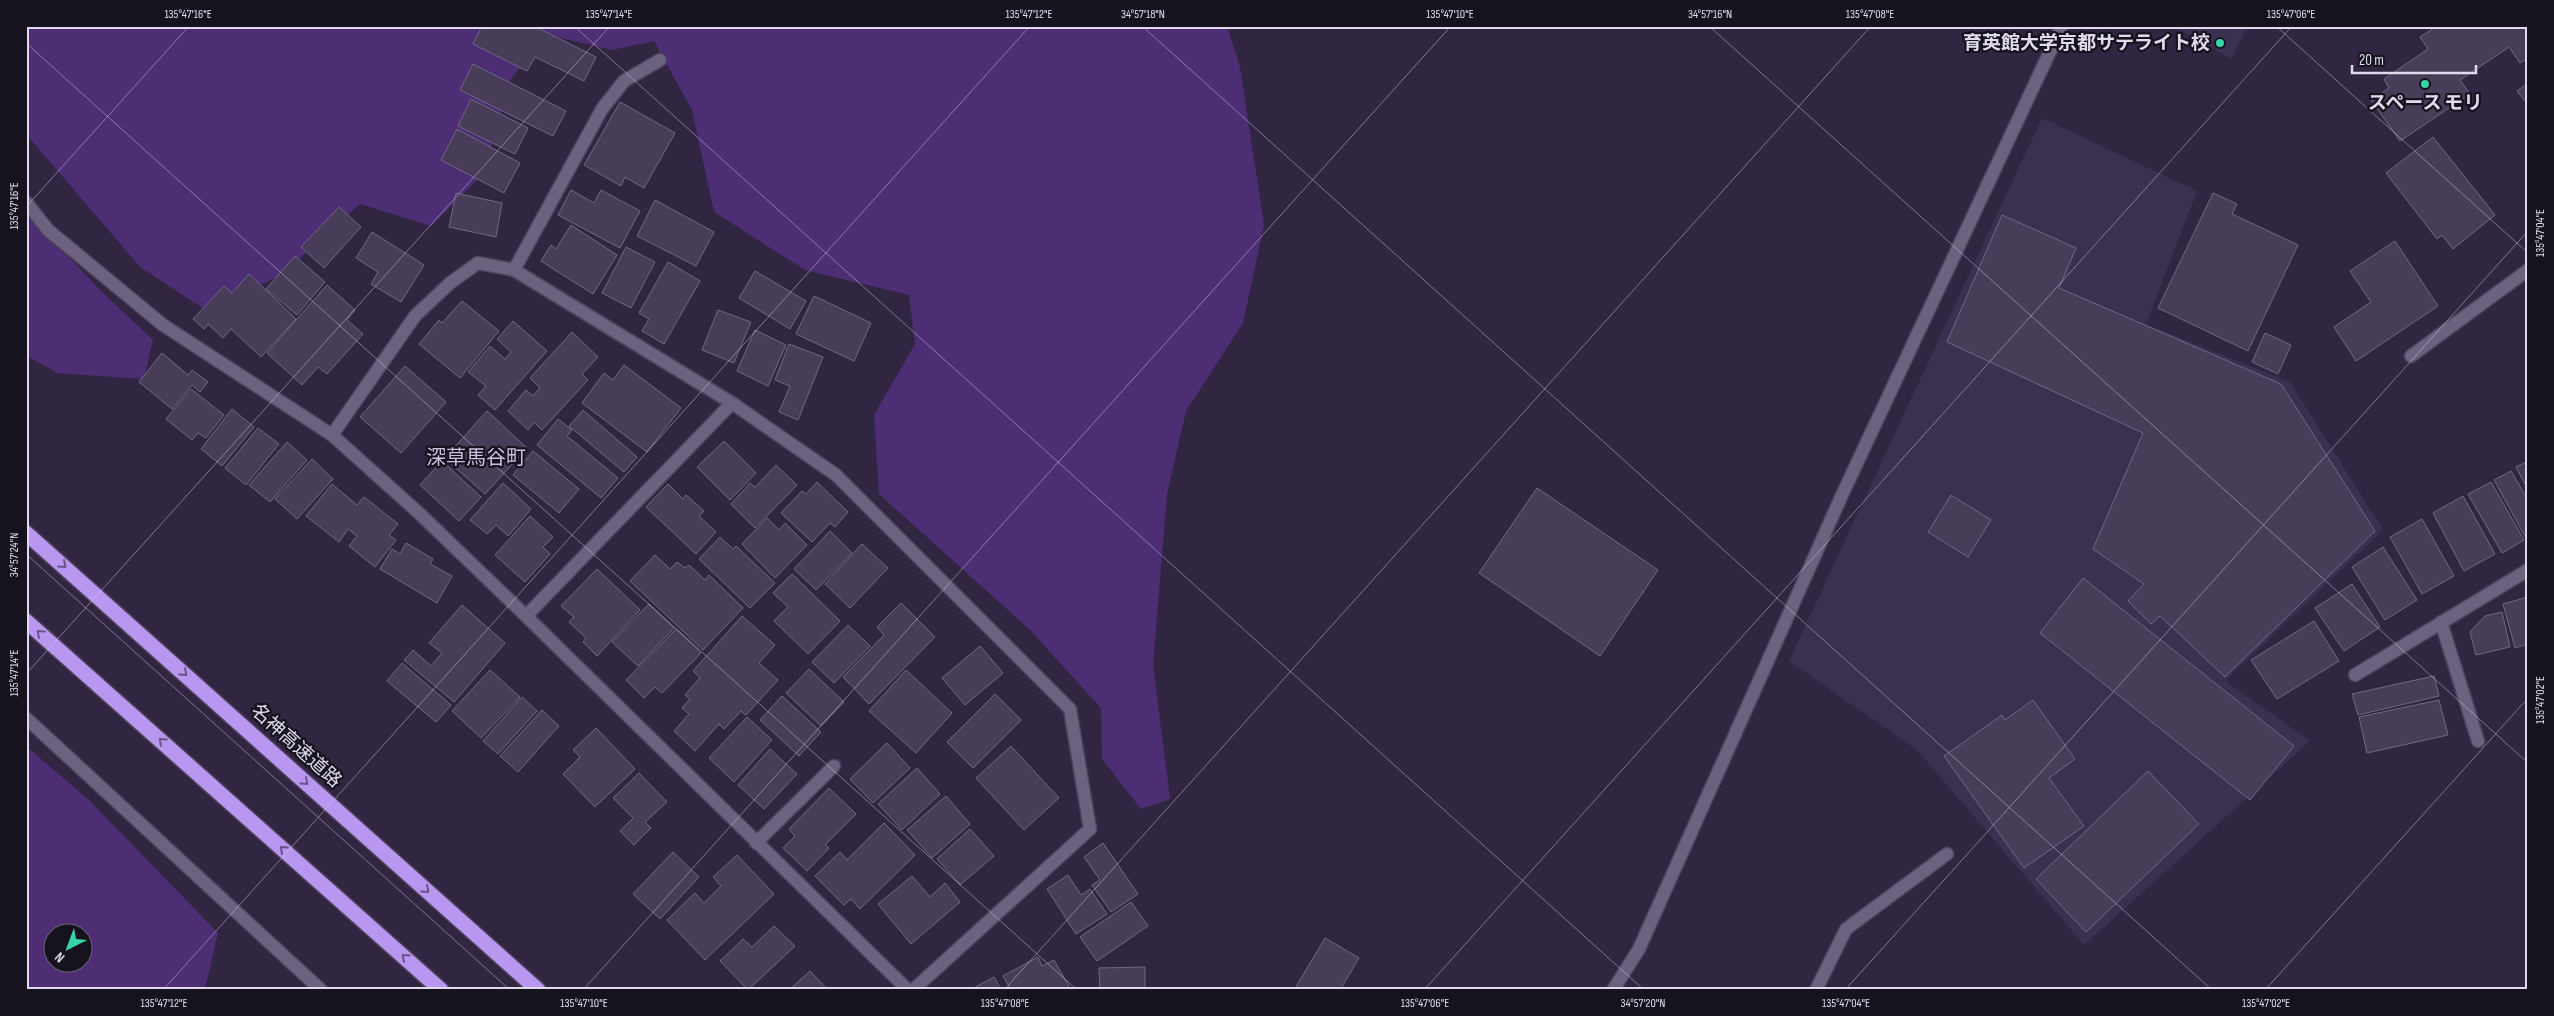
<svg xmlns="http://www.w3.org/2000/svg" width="2554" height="1016" font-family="'Sofia Sans Condensed','Noto Sans JP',sans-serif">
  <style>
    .built { fill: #3c3050 }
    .green { fill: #4d2e75; fill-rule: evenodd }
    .building { fill: #473d59; stroke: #726886 }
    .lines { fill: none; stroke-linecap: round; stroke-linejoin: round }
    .lane-casing { stroke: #4c435a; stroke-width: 15 }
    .street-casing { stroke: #4c435a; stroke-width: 15 }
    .highway-casing { stroke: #4c435a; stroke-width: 18 }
    .lane { stroke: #6c617f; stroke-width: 12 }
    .street { stroke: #6c617f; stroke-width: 12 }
    .highway { stroke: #b996f0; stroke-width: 15 }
    .oneway { stroke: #685487 }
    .ticks { fill: none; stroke: #e0daec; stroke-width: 1; stroke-opacity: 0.45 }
    .poi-dot { fill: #37d4a6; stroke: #16121e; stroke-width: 2 }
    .labels { text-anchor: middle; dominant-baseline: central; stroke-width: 4.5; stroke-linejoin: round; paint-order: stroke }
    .poi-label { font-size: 19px; font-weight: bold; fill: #e0daec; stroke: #16121e; text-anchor: end }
    .street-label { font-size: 19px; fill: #e0daec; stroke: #16121e }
    .neighbourhood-label { font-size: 20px; fill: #ccc0e2; stroke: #16121e }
    .neatline { fill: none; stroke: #e0daec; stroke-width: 2 }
    .ticks-label { font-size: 12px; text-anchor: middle; fill: #e0daec }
  </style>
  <rect width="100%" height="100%" fill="#302641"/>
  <g class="built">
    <path d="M 2173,26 L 2248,26 L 2231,59 Z"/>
    <path d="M 2042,118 L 2197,191 L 2146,324 L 2290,382 L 2383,530 L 2225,681 L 2310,741 L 2084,945 L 1917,750 L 1789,661 Z"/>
  </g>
  <g class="green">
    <path d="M 26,26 L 1227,26 L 1240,67 L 1264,225 L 1243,323 L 1186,411 L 1167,494 L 1153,665 L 1170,799 L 1141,809 L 1102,759 L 1101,708 L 1029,629 L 879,494 L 874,415 L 915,344 L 909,295 L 805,270 L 714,212 L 692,110 L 654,41 L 612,50 L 545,34 L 511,79 L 483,174 L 431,226 L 360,204 L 280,276 L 204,309 L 140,267 L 26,134 Z"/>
    <path d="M 26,212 L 100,290 L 153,340 L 144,379 L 57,373 L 26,355 Z"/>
    <path d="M 26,746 L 88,799 L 218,933 L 206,985 L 201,990 L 26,990 ZM 52,934 L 82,934 L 82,964 L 52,964 Z"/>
  </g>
  <g class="building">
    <path d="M 482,26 L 534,26 L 596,57 L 584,81 L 535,57 L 527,71 L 473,44 Z"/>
    <path d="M 2437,26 L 2528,26 L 2528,58 L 2520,63 L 2509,47 L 2460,80 L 2470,94 L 2400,141 L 2371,100 L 2389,88 L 2384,79 L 2428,49 L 2420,37 Z"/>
    <path d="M 473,64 L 566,111 L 553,136 L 460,90 Z"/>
    <path d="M 2528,83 L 2528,105 L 2517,91 Z"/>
    <path d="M 471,99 L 528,128 L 515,154 L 458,126 Z"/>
    <path d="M 620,102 L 675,133 L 644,188 L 625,177 L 621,186 L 584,165 Z"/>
    <path d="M 457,129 L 520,163 L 504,193 L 441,160 Z"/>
    <path d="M 2433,137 L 2495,215 L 2453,249 L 2442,235 L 2437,239 L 2386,173 Z"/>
    <path d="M 571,190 L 594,203 L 601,190 L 640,211 L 620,248 L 558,215 Z"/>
    <path d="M 456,193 L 502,203 L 496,237 L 449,227 Z"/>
    <path d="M 2213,193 L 2237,204 L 2232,214 L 2298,245 L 2248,351 L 2158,308 Z"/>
    <path d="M 655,200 L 714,232 L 696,266 L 637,236 Z"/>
    <path d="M 339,207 L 361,227 L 324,268 L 301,247 Z"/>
    <path d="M 2002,215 L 2076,248 L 2059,288 L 2281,384 L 2375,531 L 2225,677 L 2160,616 L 2151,624 L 2128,601 L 2144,584 L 2093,549 L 2143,433 L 1947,342 Z"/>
    <path d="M 571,225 L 617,255 L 593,294 L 541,261 L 551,245 L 556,249 Z"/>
    <path d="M 372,232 L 424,265 L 401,302 L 371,284 L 378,272 L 356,258 Z"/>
    <path d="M 2395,241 L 2438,306 L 2356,361 L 2334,327 L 2371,302 L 2350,271 Z"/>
    <path d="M 626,247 L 655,262 L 631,308 L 602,293 Z"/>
    <path d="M 295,256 L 325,282 L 297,315 L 266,289 Z"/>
    <path d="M 668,262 L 700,281 L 664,344 L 642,331 L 649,319 L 639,313 Z"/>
    <path d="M 755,271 L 806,301 L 790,329 L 739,298 Z"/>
    <path d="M 249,274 L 296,319 L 261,357 L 231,329 L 223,338 L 208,324 L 204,329 L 193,319 L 224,286 L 232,293 Z"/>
    <path d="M 327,285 L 355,310 L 347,320 L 363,334 L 327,374 L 318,367 L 302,385 L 267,353 Z"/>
    <path d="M 814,296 L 871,323 L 854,361 L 796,334 Z"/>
    <path d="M 462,301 L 499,331 L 460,378 L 419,344 L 439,320 L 442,323 Z"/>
    <path d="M 718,310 L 751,322 L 734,363 L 702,350 Z"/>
    <path d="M 513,321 L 547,351 L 495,410 L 478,395 L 486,386 L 468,372 L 490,346 L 505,359 L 511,352 L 497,339 Z"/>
    <path d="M 755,330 L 786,345 L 768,386 L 737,371 Z"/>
    <path d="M 572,332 L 598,357 L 582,374 L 588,380 L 542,430 L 534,422 L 528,430 L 508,411 L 526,390 L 533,396 L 540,388 L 530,378 Z"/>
    <path d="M 2265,333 L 2291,345 L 2278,374 L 2252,362 Z"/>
    <path d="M 789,344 L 823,357 L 798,420 L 779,412 L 790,386 L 775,380 Z"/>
    <path d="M 162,353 L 188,375 L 192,370 L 208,382 L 200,392 L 192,385 L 172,409 L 139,382 Z"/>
    <path d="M 624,365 L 681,408 L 647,452 L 582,403 L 604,373 L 613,380 Z"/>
    <path d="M 405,366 L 446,402 L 401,453 L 360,417 Z"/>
    <path d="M 191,389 L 224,415 L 206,438 L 198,433 L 192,440 L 166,419 Z"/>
    <path d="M 232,409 L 254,427 L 222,466 L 201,449 Z"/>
    <path d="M 583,410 L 637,457 L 624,472 L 569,426 Z"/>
    <path d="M 487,411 L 527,448 L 485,494 L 445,458 Z"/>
    <path d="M 558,419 L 572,430 L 567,436 L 618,478 L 601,498 L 537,445 Z"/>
    <path d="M 258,428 L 279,444 L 246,485 L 225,468 Z"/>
    <path d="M 724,441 L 756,473 L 730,500 L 697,467 Z"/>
    <path d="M 287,442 L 307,460 L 270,502 L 249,485 Z"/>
    <path d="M 533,451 L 579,489 L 559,513 L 513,475 Z"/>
    <path d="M 312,459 L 333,479 L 297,519 L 275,499 Z"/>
    <path d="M 442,461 L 481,497 L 459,521 L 420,485 Z"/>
    <path d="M 2528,461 L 2528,490 L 2516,467 Z"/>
    <path d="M 776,465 L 797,485 L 755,528 L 731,504 L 750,483 L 755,487 Z"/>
    <path d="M 2511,471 L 2528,500 L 2527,540 L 2494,480 Z"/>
    <path d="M 817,482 L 848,512 L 835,527 L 830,523 L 812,542 L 781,513 L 802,491 L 806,494 Z"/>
    <path d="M 2491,482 L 2524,540 L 2502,553 L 2468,494 Z"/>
    <path d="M 503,483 L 531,509 L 508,536 L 496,525 L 487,534 L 470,520 Z"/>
    <path d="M 332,484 L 357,505 L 364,497 L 398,524 L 389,535 L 396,540 L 375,567 L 349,546 L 357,536 L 348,529 L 339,542 L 306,516 Z"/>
    <path d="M 668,484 L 683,499 L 686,495 L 704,511 L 699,516 L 716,532 L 696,554 L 646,507 Z"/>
    <path d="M 1537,488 L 1658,570 L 1600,656 L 1479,573 Z"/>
    <path d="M 1951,495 L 1991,520 L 1968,557 L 1928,532 Z"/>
    <path d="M 2463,496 L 2495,554 L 2464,571 L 2433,513 Z"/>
    <path d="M 530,516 L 553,537 L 543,547 L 550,554 L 525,582 L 495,555 Z"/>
    <path d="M 767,518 L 779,530 L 785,523 L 807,545 L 775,578 L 742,544 Z"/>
    <path d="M 2422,519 L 2454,576 L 2422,594 L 2390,537 Z"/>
    <path d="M 830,531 L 852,553 L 816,590 L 794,569 Z"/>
    <path d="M 720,537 L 733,549 L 736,546 L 775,583 L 750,608 L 699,559 Z"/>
    <path d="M 406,543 L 433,559 L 430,564 L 452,576 L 437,603 L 380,569 L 392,549 L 400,554 Z"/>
    <path d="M 862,544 L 888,568 L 850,608 L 825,584 Z"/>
    <path d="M 2383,547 L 2417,600 L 2385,620 L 2352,567 Z"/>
    <path d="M 655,555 L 670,569 L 677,562 L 685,568 L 689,565 L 705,580 L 709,575 L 743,608 L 703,650 L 630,581 Z"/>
    <path d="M 597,569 L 640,610 L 597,656 L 583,642 L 586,638 L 569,622 L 574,617 L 561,606 Z"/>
    <path d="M 792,574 L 840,621 L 808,654 L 774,621 L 788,607 L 773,593 Z"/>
    <path d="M 2083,578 L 2294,746 L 2250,800 L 2040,633 Z"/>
    <path d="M 2352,584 L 2380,627 L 2344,651 L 2315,608 Z"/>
    <path d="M 2528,597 L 2528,644 L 2515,648 L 2503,604 Z"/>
    <path d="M 901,603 L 935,637 L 869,704 L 843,677 L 884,635 L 877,627 Z"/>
    <path d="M 649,604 L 674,628 L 638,666 L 612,642 Z"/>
    <path d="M 462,605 L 505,643 L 454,702 L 404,660 L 413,650 L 431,666 L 442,653 L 429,643 Z"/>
    <path d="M 2502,612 L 2510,647 L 2476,655 L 2470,632 L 2485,616 Z"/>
    <path d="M 742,616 L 775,645 L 759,663 L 778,680 L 746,715 L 741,711 L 724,729 L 719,724 L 695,751 L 674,731 L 689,714 L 682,708 L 690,699 L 685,695 L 700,678 L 693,671 Z"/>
    <path d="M 2314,621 L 2339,661 L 2277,699 L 2251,660 Z"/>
    <path d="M 848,625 L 870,646 L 834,683 L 812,662 Z"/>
    <path d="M 676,629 L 701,653 L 662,693 L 655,687 L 644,698 L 626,680 Z"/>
    <path d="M 980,646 L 1003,673 L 965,705 L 942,678 Z"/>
    <path d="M 402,663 L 451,705 L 436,722 L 387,681 Z"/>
    <path d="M 809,669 L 844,702 L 821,726 L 786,693 Z"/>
    <path d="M 490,670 L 520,697 L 481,738 L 452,711 Z"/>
    <path d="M 906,670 L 952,713 L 916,753 L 869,711 Z"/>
    <path d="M 2434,676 L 2439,696 L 2358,715 L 2352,694 Z"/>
    <path d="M 995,694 L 1021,720 L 973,768 L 947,742 Z"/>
    <path d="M 782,696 L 821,732 L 799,756 L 760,720 Z"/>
    <path d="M 522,697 L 537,711 L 498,754 L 483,741 Z"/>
    <path d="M 2033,700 L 2075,759 L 2049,778 L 2084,826 L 2024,868 L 1944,756 L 2002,715 L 2005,720 Z"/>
    <path d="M 2439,700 L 2448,735 L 2367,753 L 2359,717 Z"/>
    <path d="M 542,710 L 559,726 L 518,772 L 500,756 Z"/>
    <path d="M 747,717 L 772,740 L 734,782 L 709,758 Z"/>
    <path d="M 596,728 L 635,769 L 595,807 L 563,774 L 580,757 L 573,750 Z"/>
    <path d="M 887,743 L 910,768 L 873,803 L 850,779 Z"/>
    <path d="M 1011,746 L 1059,798 L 1024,830 L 976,778 Z"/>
    <path d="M 770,749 L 797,774 L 764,809 L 738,785 Z"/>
    <path d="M 917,768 L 940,794 L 902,830 L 878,804 Z"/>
    <path d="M 2148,771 L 2199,824 L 2086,932 L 2036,879 Z"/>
    <path d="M 639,773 L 667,802 L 645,822 L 651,828 L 634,845 L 620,831 L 633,818 L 613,798 Z"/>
    <path d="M 829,788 L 856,814 L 825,845 L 829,848 L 807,871 L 783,848 L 795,836 L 789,829 Z"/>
    <path d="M 946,796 L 970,824 L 932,858 L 907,830 Z"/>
    <path d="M 884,823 L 915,855 L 860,909 L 851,899 L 844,905 L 815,876 L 840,852 L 847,860 Z"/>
    <path d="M 970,829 L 994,856 L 960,885 L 937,859 Z"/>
    <path d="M 1103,843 L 1138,894 L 1111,912 L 1092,885 L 1100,880 L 1084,857 Z"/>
    <path d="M 673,852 L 699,877 L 660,919 L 633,894 Z"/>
    <path d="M 737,855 L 774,894 L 705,960 L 667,920 L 695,893 L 704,903 L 721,886 L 713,877 Z"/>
    <path d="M 1068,875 L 1081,895 L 1090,889 L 1107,914 L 1076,934 L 1047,889 Z"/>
    <path d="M 912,876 L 930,897 L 945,883 L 960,902 L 911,944 L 878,904 Z"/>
    <path d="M 1131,902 L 1148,926 L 1097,961 L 1080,937 Z"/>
    <path d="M 774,926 L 795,946 L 748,990 L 720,961 L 743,939 L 752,947 Z"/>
    <path d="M 1325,938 L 1359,958 L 1340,990 L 1294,990 Z"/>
    <path d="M 1038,957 L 1042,966 L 1054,960 L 1071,990 L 1011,990 L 1003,976 Z"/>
    <path d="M 1145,967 L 1145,990 L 1100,990 L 1099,968 Z"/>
    <path d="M 810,971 L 828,990 L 789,990 Z"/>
    <path d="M 994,977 L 1001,990 L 970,990 Z"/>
  </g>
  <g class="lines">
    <defs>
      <g id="lane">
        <path d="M 514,270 L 602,109 L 624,81 L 660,60"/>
        <path d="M 332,435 L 415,316 L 450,283 L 478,263 L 514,270 L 732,403 L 836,475 L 1070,709 L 1090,829 L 913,990"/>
        <path d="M 526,616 L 732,403"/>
        <path d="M 2441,622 L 2478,741"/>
        <path d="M 756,843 L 834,766"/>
        <path d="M 1816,990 L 1846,929 L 1947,854"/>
      </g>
      <g id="street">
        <path d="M 26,202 L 48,230 L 163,325 L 332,435 L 420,514 L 526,616 L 908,990"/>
        <path d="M 2411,356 L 2528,270"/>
        <path d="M 2355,675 L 2528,570"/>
        <path d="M 26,718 L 321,990"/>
        <path d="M 1613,990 L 1639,949 L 1842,495 L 2062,26"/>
      </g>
      <g id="highway">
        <path d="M 26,533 L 538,990"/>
        <path d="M 26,621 L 441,990"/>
      </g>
    </defs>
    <use href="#lane" class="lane-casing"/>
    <use href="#street" class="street-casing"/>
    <use href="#highway" class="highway-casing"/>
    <use href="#lane" class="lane"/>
    <use href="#street" class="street"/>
    <use href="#highway" class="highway"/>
  </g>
  <defs><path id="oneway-chevron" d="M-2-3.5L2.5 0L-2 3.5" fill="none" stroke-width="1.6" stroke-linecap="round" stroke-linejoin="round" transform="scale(1.25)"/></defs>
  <g class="oneway">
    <use href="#oneway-chevron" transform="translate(63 565) rotate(42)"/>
    <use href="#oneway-chevron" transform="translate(40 633) rotate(-138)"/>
    <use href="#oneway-chevron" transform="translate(184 673) rotate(42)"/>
    <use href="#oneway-chevron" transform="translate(162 741) rotate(-138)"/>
    <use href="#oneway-chevron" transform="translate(305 782) rotate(42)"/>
    <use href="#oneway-chevron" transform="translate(283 849) rotate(-138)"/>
    <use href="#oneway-chevron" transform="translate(426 890) rotate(42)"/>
    <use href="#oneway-chevron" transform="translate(405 957) rotate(-138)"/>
  </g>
  <path class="ticks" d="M 574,26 L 1644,990M 1142,26 L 2212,990M 1709,26 L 2528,763M 2276,26 L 2528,253M 26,43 L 1077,990M 26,207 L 189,26M 26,554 L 510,990M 26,674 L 610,26M 163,990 L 1030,26M 583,990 L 1451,26M 1004,990 L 1871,26M 1424,990 L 2292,26M 1845,990 L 2528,231M 2265,990 L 2528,698"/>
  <g class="poi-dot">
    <circle cx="2220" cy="43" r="5"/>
    <circle cx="2425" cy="84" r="5"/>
  </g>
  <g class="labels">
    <g class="poi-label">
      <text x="2210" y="43">育英館大学京都サテライト校</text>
      <text x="2425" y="103" text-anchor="middle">スペース モリ</text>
    </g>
    <g class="street-label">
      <text transform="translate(296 746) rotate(42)">名神高速道路</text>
    </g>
    <g class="neighbourhood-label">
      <text x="476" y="458">深草馬谷町</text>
    </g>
  </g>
  <rect width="2554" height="1016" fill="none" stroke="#16121e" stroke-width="55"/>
  <g transform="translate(68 948) rotate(222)"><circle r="24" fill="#16121e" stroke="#676270"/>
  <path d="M0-4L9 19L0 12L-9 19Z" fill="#37d4a6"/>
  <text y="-8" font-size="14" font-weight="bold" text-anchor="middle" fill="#e0daec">N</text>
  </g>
  <path d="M2352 65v8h124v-8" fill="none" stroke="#e0daec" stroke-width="2.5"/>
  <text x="2359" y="65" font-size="15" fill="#e0daec" stroke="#16121e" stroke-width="4" paint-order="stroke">20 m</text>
  <rect x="28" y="28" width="2498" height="960" class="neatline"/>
  <g class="ticks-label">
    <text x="188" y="18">135°47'16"E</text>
    <text x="609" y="18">135°47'14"E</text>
    <text x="1029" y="18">135°47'12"E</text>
    <text x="1143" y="18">34°57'18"N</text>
    <text x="1450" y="18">135°47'10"E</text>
    <text x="1710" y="18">34°57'16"N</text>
    <text x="1870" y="18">135°47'08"E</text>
    <text x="2291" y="18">135°47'06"E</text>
    <text transform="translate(14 206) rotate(-90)" y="4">135°47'16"E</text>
    <text transform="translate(2540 233) rotate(-90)" y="4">135°47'04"E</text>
    <text transform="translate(14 555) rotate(-90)" y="4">34°57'24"N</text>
    <text transform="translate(14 673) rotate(-90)" y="4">135°47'14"E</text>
    <text transform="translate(2540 700) rotate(-90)" y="4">135°47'02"E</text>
    <text x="164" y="1007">135°47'12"E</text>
    <text x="584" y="1007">135°47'10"E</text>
    <text x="1005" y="1007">135°47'08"E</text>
    <text x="1425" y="1007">135°47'06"E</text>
    <text x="1643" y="1007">34°57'20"N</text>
    <text x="1846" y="1007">135°47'04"E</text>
    <text x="2266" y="1007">135°47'02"E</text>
  </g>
</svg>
